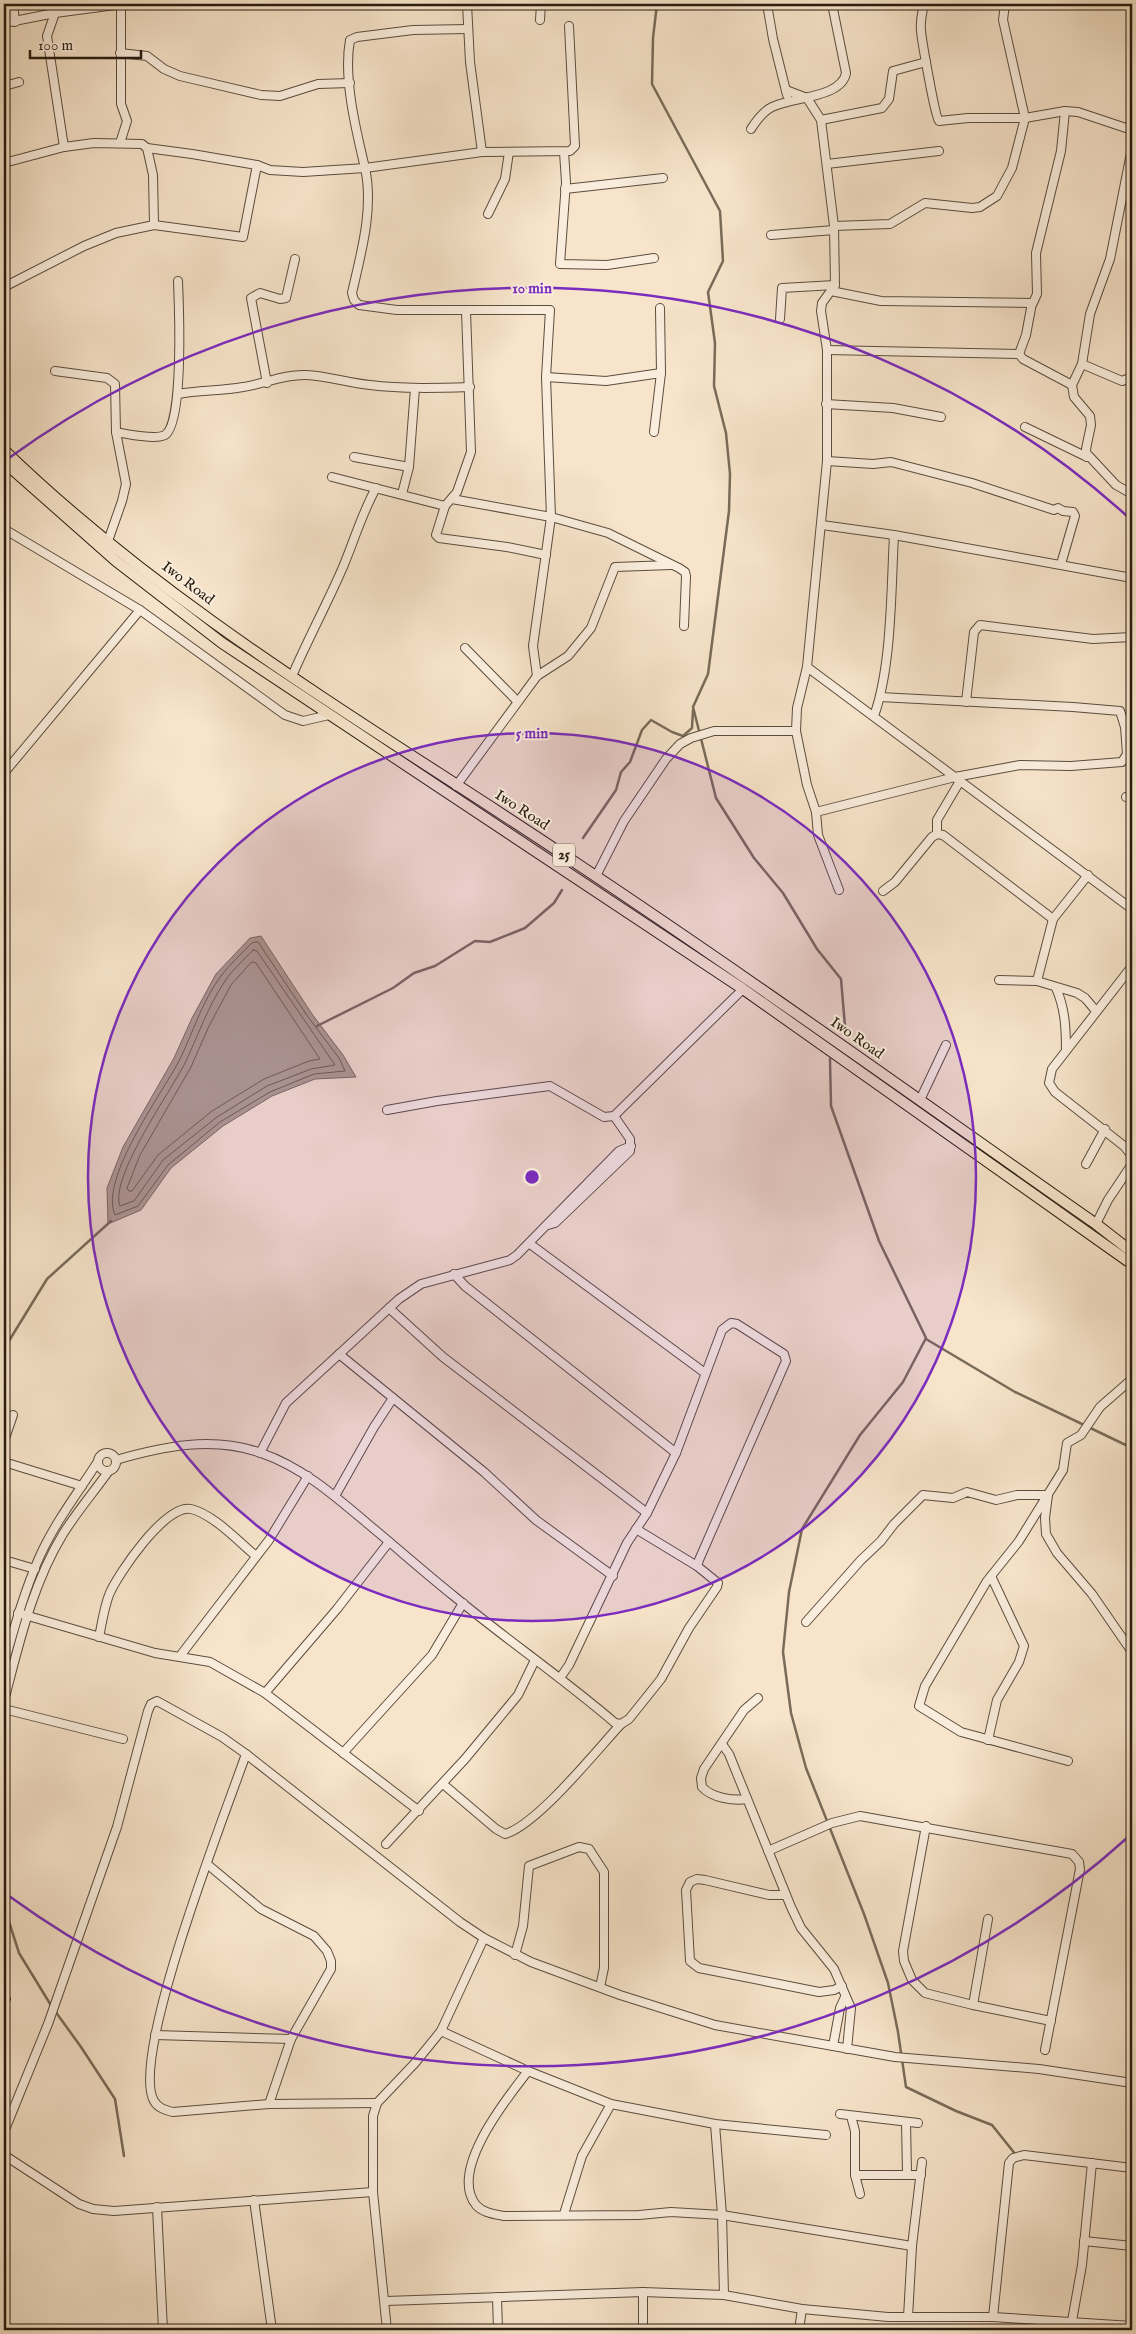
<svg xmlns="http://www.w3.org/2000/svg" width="1136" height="2334" font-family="'IM FELL English',serif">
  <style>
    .water { fill: #b0a08a; stroke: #796b59 }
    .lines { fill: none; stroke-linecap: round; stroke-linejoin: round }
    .shore { stroke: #6c5e4c; stroke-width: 1 }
    .stream { stroke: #796b59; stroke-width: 2.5 }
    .minor-casing { stroke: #5b4d3e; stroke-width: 10 }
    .major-casing { stroke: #271b0f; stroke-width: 12 }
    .minor { stroke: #faeddd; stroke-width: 8 }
    .major { stroke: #f7e4ca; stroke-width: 10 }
    .ring { fill: none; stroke: #7b2cbf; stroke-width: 2.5 }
    .labels { text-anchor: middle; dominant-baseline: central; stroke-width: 4; stroke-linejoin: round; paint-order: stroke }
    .shield { fill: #faeddd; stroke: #665a4d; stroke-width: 1 }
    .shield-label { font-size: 14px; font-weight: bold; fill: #271b0f }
    .street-label { font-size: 15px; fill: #271b0f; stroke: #faeddd }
    .centre { fill: #7b2cbf; stroke: #faeddd; stroke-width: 2.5 }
    .ring-label { font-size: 15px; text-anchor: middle; font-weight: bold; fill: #7b2cbf; stroke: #faeddd; stroke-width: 4; stroke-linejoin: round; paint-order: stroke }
  </style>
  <rect width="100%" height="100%" fill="#f7e4ca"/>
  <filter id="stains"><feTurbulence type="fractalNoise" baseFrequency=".004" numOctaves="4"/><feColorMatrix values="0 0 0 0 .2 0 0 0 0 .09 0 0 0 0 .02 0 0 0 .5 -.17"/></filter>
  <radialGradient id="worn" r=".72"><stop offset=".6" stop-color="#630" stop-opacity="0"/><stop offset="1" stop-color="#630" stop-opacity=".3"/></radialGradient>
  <path class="water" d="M 261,936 L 312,1014 L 343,1055 L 356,1077 L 315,1079 L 272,1096 L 223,1126 L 171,1168 L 141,1210 L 108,1224 L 107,1188 L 123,1147 L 174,1058 L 192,1018 L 216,974 L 250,938 Z"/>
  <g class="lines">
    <g class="shore">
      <path d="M 258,942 L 308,1017 L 339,1058 L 345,1071 L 314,1074 L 270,1092 L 220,1122 L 168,1165 L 138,1206 L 115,1215 C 99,1179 161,1095 179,1061 C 193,1033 202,1001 221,976 C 230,964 241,954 252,943 Z"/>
      <path d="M 253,950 L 257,951 L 335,1065 L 311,1069 L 267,1086 L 217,1117 L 163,1160 L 134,1201 L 120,1206 C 109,1178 171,1091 185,1063 C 198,1036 208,1006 225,981 C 232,970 244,960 253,950 Z"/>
      <path d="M 252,962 L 256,963 L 320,1059 L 309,1061 L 264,1079 L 212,1111 L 158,1155 L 132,1191 L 129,1191 L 127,1188 L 140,1155 L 191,1067 L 209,1026 L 231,985 Z"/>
    </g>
    <g class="stream">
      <path d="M 657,4 L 653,38 L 652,84 L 720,211 L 723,261 L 708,292 L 715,343 L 714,386 L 726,433 L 730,474 L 729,511 L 708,674 L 693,707 L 716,798 L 754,858 L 783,893 L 817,949 L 841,979 L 845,1026"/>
      <path d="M 583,838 L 616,790 L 621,772 L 630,762 L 642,730 L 651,720 L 672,732 L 683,736 L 692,728 L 693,710"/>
      <path d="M 317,1026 L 393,988 L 414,973 L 435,966 L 475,941 L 490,942 L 525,928 L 554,903 L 562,890"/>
      <path d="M 830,1059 L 831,1106 L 879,1241 L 926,1338 L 903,1382 L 860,1435 L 802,1529 L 789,1592 L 783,1652 L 791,1713 L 806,1768 L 864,1914 L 888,1983 L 898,2032 L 906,2087 L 956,2111 L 992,2125 L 1016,2155"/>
      <path d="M 926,1339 L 1015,1392 L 1132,1448"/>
      <path d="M 4,1349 L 47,1279 L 111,1221"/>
      <path d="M 4,1906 L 19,1953 L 52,2007"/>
      <path d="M 55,2011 L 81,2047 L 115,2099 L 124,2156"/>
    </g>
    <defs>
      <g id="minor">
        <path d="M 13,4 L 15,22"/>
        <path d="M 54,4 L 55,13 L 47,36 L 64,147"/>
        <path d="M 467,4 L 470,62 L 482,152"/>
        <path d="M 767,4 L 773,39 L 787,95"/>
        <path d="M 924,4 C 922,13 920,21 921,31 C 922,41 935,117 939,121 L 968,118 L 1025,118 L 1065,111 L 1078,112 L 1132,130"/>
        <path d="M 540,20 L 541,4"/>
        <path d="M 4,23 L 55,13 L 123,4"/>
        <path d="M 468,29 L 413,30 L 357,37 L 350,40 C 343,78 356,130 365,168 C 374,209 361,253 352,293 L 354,300 L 359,305 L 397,310 L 550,310 L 546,377 L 551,517 L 533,646 L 537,676"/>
        <path d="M 120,53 L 147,56 L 164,69 L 180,76 L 261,95 L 280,96 L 318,84 L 350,83"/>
        <path d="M 4,86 L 19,82"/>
        <path d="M 786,90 L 807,98 L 821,120 L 834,226 L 835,285 L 822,303 L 821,311 L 827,350 L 827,461 L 807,667 L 797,708 L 796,731 L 807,785 L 816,812 L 818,835 L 839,890"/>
        <path d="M 821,120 L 882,108 L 889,99 L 893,71 L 926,62"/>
        <path d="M 751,129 C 756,121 762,112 772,107 C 791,97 842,98 846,73 L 832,4"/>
        <path d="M 120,143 L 127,121 L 121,104 L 121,5"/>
        <path d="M 147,148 L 153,175 L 154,225"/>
        <path d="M 1132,148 L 1110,259 L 1090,314 L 1082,364 L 1072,385 L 1074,397 L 1090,416 L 1091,425 L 1086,449 L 1087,457 L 1089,456 L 1116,485 L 1132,494"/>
        <path d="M 564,152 L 566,182 L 560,264 L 607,265 L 654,258"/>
        <path d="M 4,163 L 64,147 L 94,143 L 142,144 L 147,148 L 192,154 L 257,165 L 270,170 L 303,172 L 365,168 L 482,152 L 570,151 L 575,146 L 569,26"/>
        <path d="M 827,164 L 939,151"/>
        <path d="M 565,189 L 663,178"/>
        <path d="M 488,214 L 505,179 L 509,152"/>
        <path d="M 834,226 L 890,224 L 925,203 L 972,208 L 980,207 L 997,196 L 1012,168 L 1025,118 L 1003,20 L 1005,4"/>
        <path d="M 771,235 L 834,230"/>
        <path d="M 4,287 L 84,246 L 116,233 L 154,225 L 243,237 L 257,165"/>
        <path d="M 831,291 L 881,301 L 1033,303 L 1037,294 L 1036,253 L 1061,151 L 1065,111"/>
        <path d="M 660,308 L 661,373"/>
        <path d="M 466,311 L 471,452 L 457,492 L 445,506 L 436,535 L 439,538 L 507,547 L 546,555"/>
        <path d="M 780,319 L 782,288 L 835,285"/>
        <path d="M 827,350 L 1019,354 L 1026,335 L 1032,303"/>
        <path d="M 1019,354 L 1023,359 L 1072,385"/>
        <path d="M 1082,364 L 1122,381 L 1132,377"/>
        <path d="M 55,371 L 107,378 L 115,384 L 116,432 L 126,484 L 122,501 L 108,541"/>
        <path d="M 546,377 L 606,381 L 661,373 L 654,432"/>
        <path d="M 267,383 L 251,298 L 260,293 L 280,299 L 286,298 L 295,259"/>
        <path d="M 178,394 C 199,390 221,391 243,387 C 264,384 284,374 306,375 C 328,376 348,383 370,385 C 403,389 437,388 470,387"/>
        <path d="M 826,404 L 893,408 L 941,417"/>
        <path d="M 1025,427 L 1087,457"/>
        <path d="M 116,432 C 127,434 156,440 165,435 C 184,423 179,305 178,281"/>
        <path d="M 354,457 L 409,467"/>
        <path d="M 827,461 L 873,464 L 891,462 L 972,483 L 1054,510 L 1058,508 L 1063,511 L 1073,512 L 1075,516 L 1061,564"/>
        <path d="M 332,477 L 445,506"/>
        <path d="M 402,494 L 409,467 L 415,388"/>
        <path d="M 452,499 L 551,517 L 608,533 L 679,568 L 685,572 L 686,576 L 684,626"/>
        <path d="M 822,525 L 894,535 L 1132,578"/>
        <path d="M 4,529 L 140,610 L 285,715 L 303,721 L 329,715"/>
        <path d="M 465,648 L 517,701"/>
        <path d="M 807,667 L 1132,909"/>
        <path d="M 292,676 C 308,639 327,604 343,567 C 354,541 362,513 376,488"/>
        <path d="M 966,702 L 974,632 L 980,625 L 1093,639 L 1132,637"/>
        <path d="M 874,716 C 892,666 891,589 894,535"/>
        <path d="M 4,773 L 140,610"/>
        <path d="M 456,786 L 537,676 L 568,656 L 591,628 L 615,567 L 671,565"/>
        <path d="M 1126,797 L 1132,797"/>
        <path d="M 816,812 L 955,777 L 1020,765 L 1071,766 L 1122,762 L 1127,754 L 1125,727 L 1120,711 L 1073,707 L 880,697"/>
        <path d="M 937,834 L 943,835 L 1053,919"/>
        <path d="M 937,834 L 937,820 L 960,781"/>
        <path d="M 596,876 L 624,821 L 666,759 L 680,744 L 691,738 L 714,731 L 796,731"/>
        <path d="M 883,891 L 895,882 L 932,837 L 937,834"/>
        <path d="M 1129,970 L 1052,1069 L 1049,1083 L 1055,1092 L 1124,1146 L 1132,1156"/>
        <path d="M 999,980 L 1037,981 L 1077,993 L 1085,998 L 1096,1011"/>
        <path d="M 1037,981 L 1053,919 L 1088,875"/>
        <path d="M 1056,988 C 1065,1008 1066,1028 1066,1050"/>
        <path d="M 920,1100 L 946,1045"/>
        <path d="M 387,1110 L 437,1101 L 550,1086 L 597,1113 L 604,1117 L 614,1116 L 743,989"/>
        <path d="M 1086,1164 L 1105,1129"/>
        <path d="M 1096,1224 L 1108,1200 L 1132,1164"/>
        <path d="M 548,1225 L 555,1223 L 630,1151 L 630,1139 L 614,1116"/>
        <path d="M 530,1244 L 705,1373"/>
        <path d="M 454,1274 L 465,1286 L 676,1453"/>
        <path d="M 389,1308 L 443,1357 L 647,1513"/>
        <path d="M 339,1354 L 484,1472 L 536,1520 L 613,1576"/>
        <path d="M 4,1441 L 13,1415"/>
        <circle cx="107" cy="1462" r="9"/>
        <path d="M 260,1453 L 286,1403 L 399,1299 L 421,1284 L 510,1260 L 517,1255 L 619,1151 L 631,1146"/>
        <path d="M 116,1460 C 164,1446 213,1436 261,1453 C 302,1467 335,1496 368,1524 C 397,1548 425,1573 455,1597 C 507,1640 564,1679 615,1723 L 621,1724 L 629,1719 L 661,1679 L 689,1628 L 717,1587 L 718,1583 L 697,1566 L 699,1560 L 786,1361 L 784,1354 L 737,1324 L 731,1323 L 722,1330 L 676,1453 L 647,1513 L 627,1543 L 569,1665 L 560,1678"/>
        <path d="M 4,1462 L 82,1486"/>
        <path d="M 335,1496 L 374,1427 L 393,1398"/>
        <path d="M 636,1529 L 697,1566"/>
        <path d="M 4,1560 L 35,1569"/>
        <path d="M 18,1613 L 155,1653 L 210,1662 L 265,1693 L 419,1811"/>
        <path d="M 806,1622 L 861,1560 L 881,1541 L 894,1524 L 923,1495 L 953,1498 L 967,1492 L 996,1500 L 1017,1495 L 1048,1495 L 1045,1518 L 1046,1534 L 1057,1553 L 1092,1594 L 1132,1652"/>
        <path d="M 99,1637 C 102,1623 104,1608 109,1595 C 117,1575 166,1503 191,1509 C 213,1514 239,1542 256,1556"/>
        <path d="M 180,1656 L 269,1540 L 308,1476"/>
        <path d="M 4,1664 C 14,1629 24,1592 39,1558 C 54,1524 77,1494 97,1463"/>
        <path d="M 265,1693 L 337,1609 L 389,1542"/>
        <path d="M 4,1701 C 19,1644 32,1585 63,1534 C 76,1513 93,1493 108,1472"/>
        <path d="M 4,1709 L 123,1739"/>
        <path d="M 988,1740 L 997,1700 L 1019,1662 L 1024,1646 L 991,1576"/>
        <path d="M 722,1744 L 729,1754 L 791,1907 L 801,1928 L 834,1969 L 851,2008 L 847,2049"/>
        <path d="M 343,1753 L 432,1655 L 463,1603"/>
        <path d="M 246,1754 C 227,1809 129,2057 154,2101 C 158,2108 165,2110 173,2112 L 269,2104 L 377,2103"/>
        <path d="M 1068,1761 L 961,1732 L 919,1706 L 925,1686 L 987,1581 L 1019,1541 L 1063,1470 L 1067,1443 L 1081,1435 L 1100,1407 L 1132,1379"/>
        <path d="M 443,1784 L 496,1829 L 505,1834 C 537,1825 596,1751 621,1724"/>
        <path d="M 747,1799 C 733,1801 712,1798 702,1787 L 701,1778 L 704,1769 L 744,1710 L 758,1698"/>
        <path d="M 926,1826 L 903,1951 L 904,1961 L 912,1980 L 925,1993 L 973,2005 L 1051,2021"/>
        <path d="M 386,1844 L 465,1759 L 518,1695 L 535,1660"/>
        <path d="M 768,1851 L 832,1823 L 860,1816 L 1072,1854 L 1079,1862 L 1080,1869 L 1045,2050"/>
        <path d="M 207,1864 L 261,1909 L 314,1936 L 327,1951 L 331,1961 L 331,1969 L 291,2039 L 269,2104"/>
        <path d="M 785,1895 L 769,1895 L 705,1880 L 697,1879 L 690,1882 L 686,1890 L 690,1961 L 699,1968 L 819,1992 L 834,1990 L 842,1986"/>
        <path d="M 515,1955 L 523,1926 L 529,1866 L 579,1847 L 589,1849 L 604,1872 L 604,1968 L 600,1987"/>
        <path d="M 4,1998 L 6,1999"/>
        <path d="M 973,2005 L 988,1919"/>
        <path d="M 441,2031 L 528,2071 L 611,2104 L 715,2124 L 826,2135"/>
        <path d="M 155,2035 L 291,2039"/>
        <path d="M 833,2046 L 840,2008 L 845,1997"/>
        <path d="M 528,2071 C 508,2097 448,2170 476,2205 C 483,2213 495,2214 504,2216 L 639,2215 L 671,2212 L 722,2215 L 912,2246"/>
        <path d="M 840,2114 L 918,2123"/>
        <path d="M 851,2116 L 855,2131 L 855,2175 L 860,2194"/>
        <path d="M 906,2122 L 907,2174"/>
        <path d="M 715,2124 L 722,2215 L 724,2295"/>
        <path d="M 4,2132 L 48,2024 L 117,1827 L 148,1711 L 151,1704 L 157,1701 L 222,1737 L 246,1754 L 460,1922 L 484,1938 L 531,1962 L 620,1995 L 715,2025 L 895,2057 L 1039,2069 L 1132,2083"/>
        <path d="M 4,2155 L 79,2204 L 93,2209 L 114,2211 L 373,2192"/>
        <path d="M 855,2175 L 921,2175"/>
        <path d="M 254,2200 L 272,2330"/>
        <path d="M 157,2207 L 163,2330"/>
        <path d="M 564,2214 L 582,2156 L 611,2104"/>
        <path d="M 1084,2241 L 1132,2246"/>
        <path d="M 497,2297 L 498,2330"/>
        <path d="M 386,2301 L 643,2292 L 724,2295 L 802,2309 L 888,2317 L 993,2317 L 1132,2326"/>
        <path d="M 908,2317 L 912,2246 L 922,2162"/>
        <path d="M 993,2317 L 1009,2163 L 1013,2158 L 1024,2155 L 1132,2168"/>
        <path d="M 1072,2321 L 1082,2265 L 1092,2163"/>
        <path d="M 387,2330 L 373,2192 L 373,2116 L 377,2103 L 415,2063 L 441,2031 L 484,1938"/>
        <path d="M 643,2330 L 643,2292"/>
        <path d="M 799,2330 L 802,2309"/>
      </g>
      <g id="major">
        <path d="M 4,450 C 173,614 381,732 576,863 C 752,980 923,1103 1096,1224 L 1132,1252"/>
        <path d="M 4,462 L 116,561 L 222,643 L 743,989 L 1132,1264"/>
      </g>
    </defs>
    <use href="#minor" class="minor-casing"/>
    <use href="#major" class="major-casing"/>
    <use href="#minor" class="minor"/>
    <use href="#major" class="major"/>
  </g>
  <circle cx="532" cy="1177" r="444" fill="#7b2cbf" fill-opacity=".12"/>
  <g class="ring">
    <circle cx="532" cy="1177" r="444"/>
    <path d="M1127 1838A889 889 0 0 1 9 1896M9 458A889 889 0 0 1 1127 516"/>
  </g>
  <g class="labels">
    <rect class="shield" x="553" y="843.5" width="22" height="23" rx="4"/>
    <g class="shield-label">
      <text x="564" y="855">25</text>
    </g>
    <g class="street-label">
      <text transform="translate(188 583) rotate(37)">Iwo Road</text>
      <text transform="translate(522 810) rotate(33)">Iwo Road</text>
      <text transform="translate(857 1038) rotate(35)">Iwo Road</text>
    </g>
  </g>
  <circle cx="532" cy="1177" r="8" class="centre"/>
  <g class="ring-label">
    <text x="532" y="293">10 min</text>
    <text x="532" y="738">5 min</text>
  </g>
  <rect width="1136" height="2334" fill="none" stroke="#f7e4ca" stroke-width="20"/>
  <rect x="5" y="5" width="1126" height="2324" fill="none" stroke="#271b0f" stroke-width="2.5"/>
  <rect x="10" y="10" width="1116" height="2314" fill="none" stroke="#271b0f"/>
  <path d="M30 50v8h111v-8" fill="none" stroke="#271b0f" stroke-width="2.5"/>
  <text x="38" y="50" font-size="15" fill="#271b0f" stroke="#faeddd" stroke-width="4" paint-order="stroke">100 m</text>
  <rect width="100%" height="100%" filter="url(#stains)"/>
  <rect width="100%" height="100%" fill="url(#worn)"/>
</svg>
